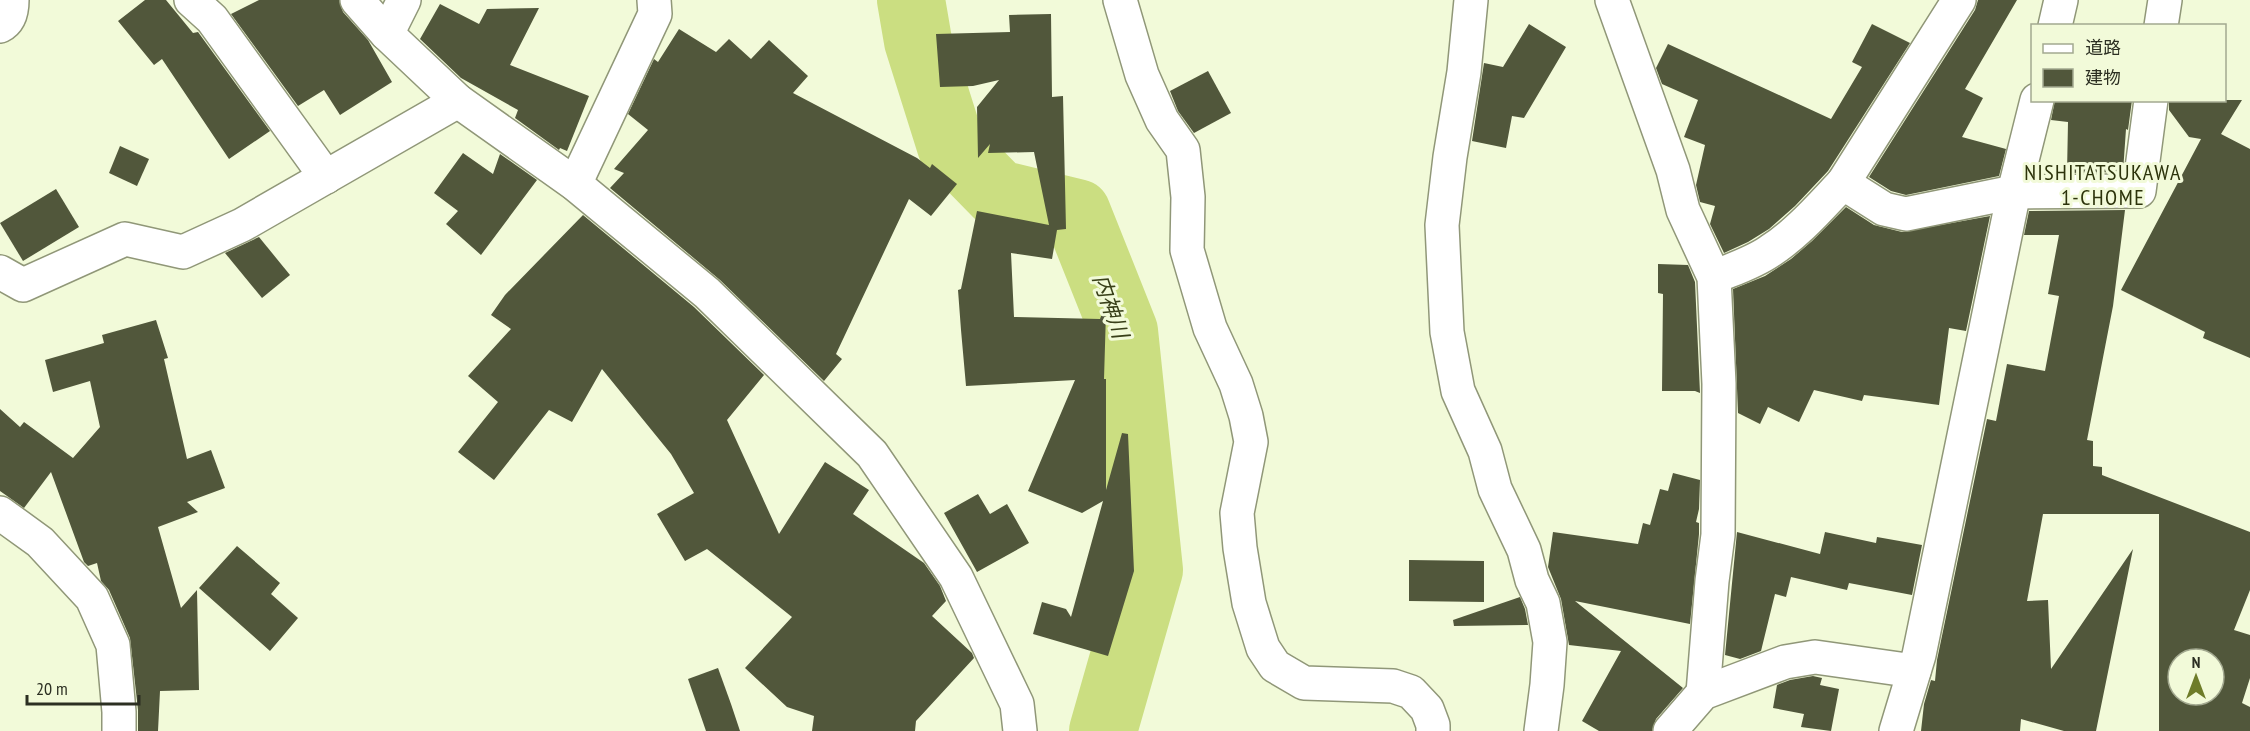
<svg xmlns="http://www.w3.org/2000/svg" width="2250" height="731" font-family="'PT Sans Narrow','Noto Sans JP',sans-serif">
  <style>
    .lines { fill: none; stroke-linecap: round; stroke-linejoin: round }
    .river { stroke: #cbde81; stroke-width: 68 }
    .building { fill: #51573b; fill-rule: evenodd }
    .minor-casing { stroke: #909778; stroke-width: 36 }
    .minor { stroke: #fff; stroke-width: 33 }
    .labels { text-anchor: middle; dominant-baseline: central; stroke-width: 6; stroke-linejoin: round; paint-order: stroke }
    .neighbourhood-label { font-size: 22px; letter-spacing: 1.5px; fill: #2c330b; stroke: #f2fad9 }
    .water-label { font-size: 22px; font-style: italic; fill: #394019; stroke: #f2fad9 }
  </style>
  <rect width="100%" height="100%" fill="#f2fad9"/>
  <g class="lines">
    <path class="river" d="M 911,0 L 918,41 L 951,146 L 998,194 L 1077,213 L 1124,331 L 1149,570 L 1103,731"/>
  </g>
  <g class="building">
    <path d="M 145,0 L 166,0 L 193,33 L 198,32 L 270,131 L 229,159 L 162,59 L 154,65 L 118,21 Z"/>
    <path d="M 259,0 L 339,0 L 343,12 L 368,40 L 392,82 L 340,115 L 324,90 L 298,106 L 231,14 Z"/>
    <path d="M 1978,0 L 2017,0 L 1965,89 L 1983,98 L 1962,137 L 2006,149 L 1999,176 L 1906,195 L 1891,191 L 1869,177 L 1975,10 Z"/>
    <path d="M 440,4 L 479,24 L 487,9 L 539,8 L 510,65 L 589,96 L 567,151 L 560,148 L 559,150 L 515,118 L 518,110 L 461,78 L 420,39 Z"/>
    <path d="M 1051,14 L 1052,97 L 1063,96 L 1066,229 L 1057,230 L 1052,259 L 1011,253 L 1014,317 L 1100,319 L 1103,311 L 1106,312 L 1104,379 L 1106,379 L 1106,490 L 1122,433 L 1128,434 L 1134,571 L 1108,656 L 1033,634 L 1042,602 L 1066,609 L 1071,617 L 1103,501 L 1082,513 L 1028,491 L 1075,380 L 966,386 L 961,330 L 958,290 L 961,289 L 977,211 L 1049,225 L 1034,152 L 988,153 L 990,144 L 978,158 L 977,107 L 999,80 L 973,86 L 940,87 L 936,34 L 1010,32 L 1009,15 Z"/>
    <path d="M 1529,24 L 1566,47 L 1524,118 L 1512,116 L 1506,148 L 1472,141 L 1484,63 L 1503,67 Z"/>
    <path d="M 1872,24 L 1910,43 L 1828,171 L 1795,206 L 1769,229 L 1748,242 L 1724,253 L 1710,224 L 1715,206 L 1700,202 L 1696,185 L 1705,145 L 1684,137 L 1698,100 L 1662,84 L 1656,68 L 1668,44 L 1831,119 L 1862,67 L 1852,62 Z"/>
    <path d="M 679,29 L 716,52 L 729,39 L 751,59 L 769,40 L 808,76 L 793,93 L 917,158 L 930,168 L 932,164 L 957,184 L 931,216 L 909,199 L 836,354 L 842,359 L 824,381 L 720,280 L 610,188 L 624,173 L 614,169 L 648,130 L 628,114 L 654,59 L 658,62 Z"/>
    <path d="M 1208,71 L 1231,113 L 1194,133 L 1178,111 L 1170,91 Z"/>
    <path d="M 2055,100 L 2132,100 L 2128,130 L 2126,129 L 2123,172 L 2067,173 L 2068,122 L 2051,120 Z"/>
    <path d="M 2169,100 L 2242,100 L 2221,134 L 2250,149 L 2250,358 L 2203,338 L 2205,332 L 2121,290 L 2201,139 L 2189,137 L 2169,110 Z"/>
    <path d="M 120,146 L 149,159 L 137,186 L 109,173 Z"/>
    <path d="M 463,153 L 493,174 L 500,154 L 537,180 L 481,255 L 446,224 L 458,211 L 434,193 Z"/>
    <path d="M 56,189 L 79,227 L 23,261 L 0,223 Z"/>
    <path d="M 1846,207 L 1874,225 L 1902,232 L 1990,216 L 1966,331 L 1949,328 L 1939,405 L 1864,395 L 1862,401 L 1814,390 L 1799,422 L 1768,407 L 1760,424 L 1738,413 L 1733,289 L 1765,276 L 1791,259 L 1812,241 Z"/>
    <path d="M 2125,210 L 2113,306 L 2087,440 L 2093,441 L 2093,466 L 2102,467 L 2102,475 L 2250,532 L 2250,590 L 2234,630 L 2250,635 L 2250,678 L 2242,703 L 2250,707 L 2250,731 L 2159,731 L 2159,514 L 2043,514 L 2027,601 L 2048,600 L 2051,669 L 2133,549 L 2096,731 L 2064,731 L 2021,719 L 2020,731 L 1921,731 L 1924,704 L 1931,680 L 1935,681 L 1937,660 L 1987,419 L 1996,421 L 2007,364 L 2045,371 L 2059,296 L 2048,294 L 2059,235 L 2024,235 L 2029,211 ZM 2178,659 L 2214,659 L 2214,695 L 2178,695 Z"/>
    <path d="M 583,215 L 694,307 L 764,375 L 727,420 L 779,534 L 825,462 L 869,490 L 853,514 L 924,563 L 940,586 L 946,601 L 932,616 L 972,653 L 974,658 L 916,721 L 915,731 L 812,731 L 814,716 L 787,707 L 745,668 L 792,617 L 707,549 L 685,561 L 657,514 L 694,493 L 671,454 L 602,369 L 572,422 L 549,410 L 494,480 L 458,452 L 498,402 L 468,376 L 511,329 L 491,315 L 505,295 Z"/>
    <path d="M 259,237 L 290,275 L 262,298 L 225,253 Z"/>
    <path d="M 1658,264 L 1688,265 L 1695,282 L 1700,393 L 1695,391 L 1662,391 L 1663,294 L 1658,293 Z"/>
    <path d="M 156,320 L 168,358 L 164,359 L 187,459 L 211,450 L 225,488 L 187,502 L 198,512 L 158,527 L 181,608 L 197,590 L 199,690 L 160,691 L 158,731 L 138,731 L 138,710 L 130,638 L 109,590 L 101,581 L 97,563 L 88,566 L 84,562 L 51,472 L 24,508 L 0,491 L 0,409 L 20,427 L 24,422 L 73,458 L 100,427 L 90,381 L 53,392 L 45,360 L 104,343 L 102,335 Z"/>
    <path d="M 1673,473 L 1700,480 L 1699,509 L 1696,522 L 1699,523 L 1699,534 L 1690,624 L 1575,601 L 1683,688 L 1656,719 L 1652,731 L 1599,731 L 1582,721 L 1621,651 L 1569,645 L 1561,599 L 1548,567 L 1553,532 L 1638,544 L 1643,523 L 1650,525 L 1660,489 L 1668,491 Z"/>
    <path d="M 978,494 L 990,514 L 1007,504 L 1029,543 L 977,572 L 944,513 Z"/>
    <path d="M 1737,532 L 1820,554 L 1825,532 L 1876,543 L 1877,537 L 1922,545 L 1912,595 L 1849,583 L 1847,590 L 1791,577 L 1786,597 L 1775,594 L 1761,651 L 1740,659 L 1725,655 Z"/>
    <path d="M 237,546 L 280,583 L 271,594 L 298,618 L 270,651 L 199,588 Z"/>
    <path d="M 1409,560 L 1484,561 L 1484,602 L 1409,601 Z"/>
    <path d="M 1520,597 L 1525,609 L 1528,625 L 1454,626 L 1453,620 Z"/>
    <path d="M 718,668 L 731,704 L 740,731 L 706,731 L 688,679 Z"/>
    <path d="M 1813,676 L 1822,678 L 1820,685 L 1839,689 L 1831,731 L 1801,727 L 1804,714 L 1773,708 L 1777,685 L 1790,680 Z"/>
  </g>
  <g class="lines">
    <defs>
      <g id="minor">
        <path d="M 191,0 L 212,19 L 326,177"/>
        <path d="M 357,0 L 387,34 L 458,101 L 575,184 L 707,293 L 872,454 L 956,577 L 1017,704 L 1020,731"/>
        <path d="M 1120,0 L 1142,75 L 1162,120 L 1183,150 L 1188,197 L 1187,250 L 1210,328 L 1236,384 L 1246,416 L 1251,442 L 1237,513 L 1240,548 L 1249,603 L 1263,648 L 1275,666 L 1304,683 L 1393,686 L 1411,692 L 1427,709 L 1433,725 L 1433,731"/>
        <path d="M 1471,0 L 1464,72 L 1450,157 L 1442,225 L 1447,332 L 1458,391 L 1485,451 L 1495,489 L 1524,550 L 1532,580 L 1543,603 L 1550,642 L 1547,685 L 1541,731"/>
        <path d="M 1612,0 L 1673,170 L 1683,210 L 1714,277 L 1719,384 L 1718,535 L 1712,581 L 1703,693"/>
        <path d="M 0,26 C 10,21 12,11 12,0"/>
        <path d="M 2055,26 L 2061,0"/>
        <path d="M 2161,26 L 2165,0"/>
        <path d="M 387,34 L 404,0"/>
        <path d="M 1843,183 L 1959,0"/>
        <path d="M 575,184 L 655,14 L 654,0"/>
        <path d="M 0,272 L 23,285 L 125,239 L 183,252 L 242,225 L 458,101"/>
        <path d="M 1714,277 C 1733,269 1753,263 1770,251 C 1798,233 1820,207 1843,183 L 1884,209 L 1906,214 L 2014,192 L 2139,191 L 2151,100"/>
        <path d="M 0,513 L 40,542 L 92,598 L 113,645 L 119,712 L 119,731"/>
        <path d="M 1670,731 L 1703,693 L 1785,662 L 1815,657 L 1914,671"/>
        <path d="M 1896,731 L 1919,655 L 2014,192 L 2037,100"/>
      </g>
    </defs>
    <use href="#minor" class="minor-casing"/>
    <use href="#minor" class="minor"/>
  </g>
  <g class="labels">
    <g class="neighbourhood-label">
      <text x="2103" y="172">NISHITATSUKAWA<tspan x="2103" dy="25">1-CHOME</tspan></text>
    </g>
    <g class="water-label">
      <text transform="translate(1111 306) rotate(71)">内神川</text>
    </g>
  </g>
  <rect x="2031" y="24" width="195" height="78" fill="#f2fad9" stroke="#a3a990" stroke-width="1.5"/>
  <rect x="2043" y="44" width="30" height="9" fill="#ffffff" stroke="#a3a990" stroke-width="1.5"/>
  <text x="2085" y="54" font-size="18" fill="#2c2f22">道路</text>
  <rect x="2043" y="69" width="30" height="18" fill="#51573b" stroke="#a3a990" stroke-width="1.5"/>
  <text x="2085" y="84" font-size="18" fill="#2c2f22">建物</text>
  <g transform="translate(2196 677)"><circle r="28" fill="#f2fad9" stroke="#a3a990" stroke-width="1.5"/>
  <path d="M0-4.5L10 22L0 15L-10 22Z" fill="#6e7c29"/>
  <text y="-9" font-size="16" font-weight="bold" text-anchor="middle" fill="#2c2f22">N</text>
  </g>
  <path d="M27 695v9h112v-9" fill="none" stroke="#2c2f22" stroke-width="3"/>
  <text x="36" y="695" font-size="18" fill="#2c2f22" stroke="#f2fad9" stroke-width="4.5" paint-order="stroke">20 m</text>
</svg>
